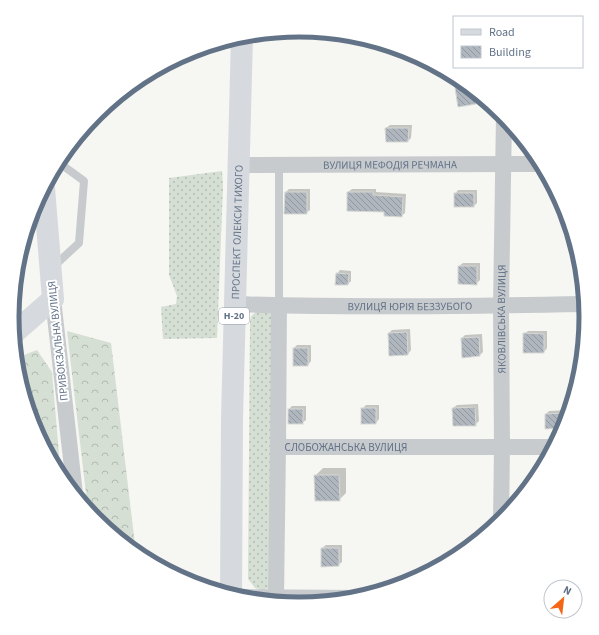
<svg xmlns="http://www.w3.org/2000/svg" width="599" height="635" font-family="'Source Sans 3',sans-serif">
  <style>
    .grass { fill: url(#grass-dots) }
    .forest { fill: url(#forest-crowns) }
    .shadow { fill: #0003 }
    .building { fill: url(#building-back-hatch); stroke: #d7d8d5 }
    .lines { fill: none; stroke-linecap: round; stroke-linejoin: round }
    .lane { stroke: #c8cbce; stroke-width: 8 }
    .street { stroke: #c8cbce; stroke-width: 16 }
    .secondary { stroke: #d6dadf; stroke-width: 22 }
    .primary { stroke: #d6dadf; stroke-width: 22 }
    .labels { text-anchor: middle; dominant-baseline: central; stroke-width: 4; stroke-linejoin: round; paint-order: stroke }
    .shield { fill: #fff; stroke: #919cab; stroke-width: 1 }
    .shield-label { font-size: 10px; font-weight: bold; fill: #627287 }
    .street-label { font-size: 11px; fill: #627287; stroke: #fff }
    .rim { fill: none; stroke: #627287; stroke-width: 5 }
  </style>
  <defs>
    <pattern id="grass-dots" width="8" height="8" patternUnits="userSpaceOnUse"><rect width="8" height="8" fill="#d6dfd3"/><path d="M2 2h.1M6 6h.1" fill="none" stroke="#b1b9b1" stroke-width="1.8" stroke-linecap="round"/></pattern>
    <pattern id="forest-crowns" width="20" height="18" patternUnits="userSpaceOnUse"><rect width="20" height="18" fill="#d6dfd3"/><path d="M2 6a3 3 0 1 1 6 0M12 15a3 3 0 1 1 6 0" fill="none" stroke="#b1b9b1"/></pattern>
    <pattern id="building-back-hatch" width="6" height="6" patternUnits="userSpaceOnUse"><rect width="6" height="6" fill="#afb6bd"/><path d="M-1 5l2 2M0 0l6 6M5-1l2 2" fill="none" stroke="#92989f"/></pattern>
  </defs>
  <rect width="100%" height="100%" fill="#f6f6f2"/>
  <g class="grass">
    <path d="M 222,171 L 223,187 L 217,338 L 163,339 L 161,307 L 176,304 L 177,296 L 169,275 L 169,178 Z"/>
    <path d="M 257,312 L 269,312 L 272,314 L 270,587 L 264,591 L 255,588 L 248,579 L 250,324 C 250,317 251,315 257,312 Z"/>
  </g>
  <g class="forest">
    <path d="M 67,331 L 111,343 L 136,553 L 96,521 L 88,511 Z"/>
    <path d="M 37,350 L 52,372 L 61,478 C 39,441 20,401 16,358 Z"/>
  </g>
  <g class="shadow">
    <path d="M 457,77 L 478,94 L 479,100 L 476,103 L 456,88 L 458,87 Z"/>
    <path d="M 390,125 L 412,125 L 411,138 L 408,141 L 386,128 Z"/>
    <path d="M 289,189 L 310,189 L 310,210 L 306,213 L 286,192 Z"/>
    <path d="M 352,189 L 376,189 L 376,192 L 406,194 L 405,213 L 401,216 L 385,211 L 348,192 Z"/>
    <path d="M 458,190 L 477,190 L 477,203 L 474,206 L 455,206 L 455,194 Z"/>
    <path d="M 463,263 L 480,263 L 480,280 L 476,284 L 459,266 Z"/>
    <path d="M 340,270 L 351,271 L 351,281 L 348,284 L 337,274 Z"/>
    <path d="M 410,329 L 411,350 L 408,354 L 389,333 L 392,330 Z"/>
    <path d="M 528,331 L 547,331 L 547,348 L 544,352 L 524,334 Z"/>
    <path d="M 482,334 L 483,352 L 480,355 L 462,338 L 465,335 Z"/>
    <path d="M 297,345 L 311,345 L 311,361 L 308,365 L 294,348 Z"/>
    <path d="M 478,404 L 479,421 L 475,425 L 453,408 L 457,405 Z"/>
    <path d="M 366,405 L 379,405 L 379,419 L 376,423 L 362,409 Z"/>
    <path d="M 292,406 L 306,406 L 306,420 L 302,423 L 289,409 Z"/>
    <path d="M 569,410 L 569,415 L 565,427 L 546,428 L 546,414 L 549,411 Z"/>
    <path d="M 323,468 L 346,468 L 346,493 L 339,500 L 316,475 Z"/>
    <path d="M 326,545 L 342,545 L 342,562 L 338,565 L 322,548 Z"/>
  </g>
  <g class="building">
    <path d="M 469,86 L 474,91 L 476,104 L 458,107 L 455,88 Z"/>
    <path d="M 385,128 L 409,128 L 408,142 L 386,142 Z"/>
    <path d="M 285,192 L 307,192 L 307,214 L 284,214 Z"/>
    <path d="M 347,192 L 373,192 L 373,195 L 403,197 L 402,217 L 384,216 L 384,212 L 347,211 Z"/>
    <rect x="454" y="193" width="20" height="14"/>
    <path d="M 458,266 L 477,266 L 477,285 L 458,284 Z"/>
    <path d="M 336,273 L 349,274 L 348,285 L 335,285 Z"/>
    <path d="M 407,332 L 408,355 L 389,356 L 388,333 Z"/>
    <path d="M 523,333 L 544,334 L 544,353 L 523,353 Z"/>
    <path d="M 479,337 L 480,356 L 462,358 L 461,338 Z"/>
    <rect x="293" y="348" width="15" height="18"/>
    <path d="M 475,407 L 476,426 L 453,426 L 452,408 Z"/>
    <rect x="361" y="408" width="15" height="16"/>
    <rect x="288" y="409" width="15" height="15"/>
    <path d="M 566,413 L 566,424 L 565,428 L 545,429 L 545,414 Z"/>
    <path d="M 314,475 L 339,475 L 340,501 L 315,501 Z"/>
    <path d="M 321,548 L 339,548 L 339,566 L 321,567 Z"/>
  </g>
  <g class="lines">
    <g class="lane">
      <path d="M 53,267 L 79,243 L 84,181 L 58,162"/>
      <path d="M 279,306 L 279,165"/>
    </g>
    <g class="street">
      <path id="s1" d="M 238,165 L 542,164"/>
      <path d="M 53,299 L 75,494"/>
      <path id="s2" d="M 234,304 C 351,308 469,306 586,304"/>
      <path id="s3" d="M 279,306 L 278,447 L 554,447"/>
      <path id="s4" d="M 501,522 L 502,447 L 501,306 L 504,116"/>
      <path d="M 237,597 L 360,598"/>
      <path d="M 276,597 L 278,447"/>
    </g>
    <path class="secondary" d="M 14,333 L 53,299 L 44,188"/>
    <path class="primary" id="s5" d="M 231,596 L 232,419 L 242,36"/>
  </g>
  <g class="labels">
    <rect class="shield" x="219" y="308" width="30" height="16" rx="3"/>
    <g class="shield-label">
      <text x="234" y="316">Н-20</text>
    </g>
    <g class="street-label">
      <text stroke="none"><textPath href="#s1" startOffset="152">ВУЛИЦЯ МЕФОДІЯ РЕЧМАНА</textPath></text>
      <text stroke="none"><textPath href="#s5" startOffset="364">ПРОСПЕКТ ОЛЕКСИ ТИХОГО</textPath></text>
      <text stroke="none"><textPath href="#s2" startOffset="176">ВУЛИЦЯ ЮРІЯ БЕЗЗУБОГО</textPath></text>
      <text stroke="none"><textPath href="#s4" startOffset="203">ЯКОВЛІВСЬКА ВУЛИЦЯ</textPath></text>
      <text transform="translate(58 341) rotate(-96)">ПРИВОКЗАЛЬНА ВУЛИЦЯ</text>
      <text stroke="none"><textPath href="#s3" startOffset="209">СЛОБОЖАНСЬКА ВУЛИЦЯ</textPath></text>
    </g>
  </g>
  <path d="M0 0H599V635H0ZM19 317a280 280 0 1 1 560 0a280 280 0 1 1-560 0Z" fill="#fff" fill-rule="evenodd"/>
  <path class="rim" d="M19 317a280 280 0 1 1 560 0a280 280 0 1 1-560 0Z"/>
  <rect x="453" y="16" width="130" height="52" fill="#ffffff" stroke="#c0c7cf"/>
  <rect x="461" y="29" width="20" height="6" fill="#d6dadf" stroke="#c0c7cf"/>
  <text x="489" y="36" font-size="12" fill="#627287">Road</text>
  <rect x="461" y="46" width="20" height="12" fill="url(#building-back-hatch)" stroke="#c0c7cf"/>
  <text x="489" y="56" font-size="12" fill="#627287">Building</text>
  <g transform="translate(563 599) rotate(28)"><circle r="19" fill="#ffffff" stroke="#c0c7cf"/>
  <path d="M0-3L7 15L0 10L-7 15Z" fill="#f46515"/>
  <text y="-6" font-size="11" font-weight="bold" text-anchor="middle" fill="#627287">N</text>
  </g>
</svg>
